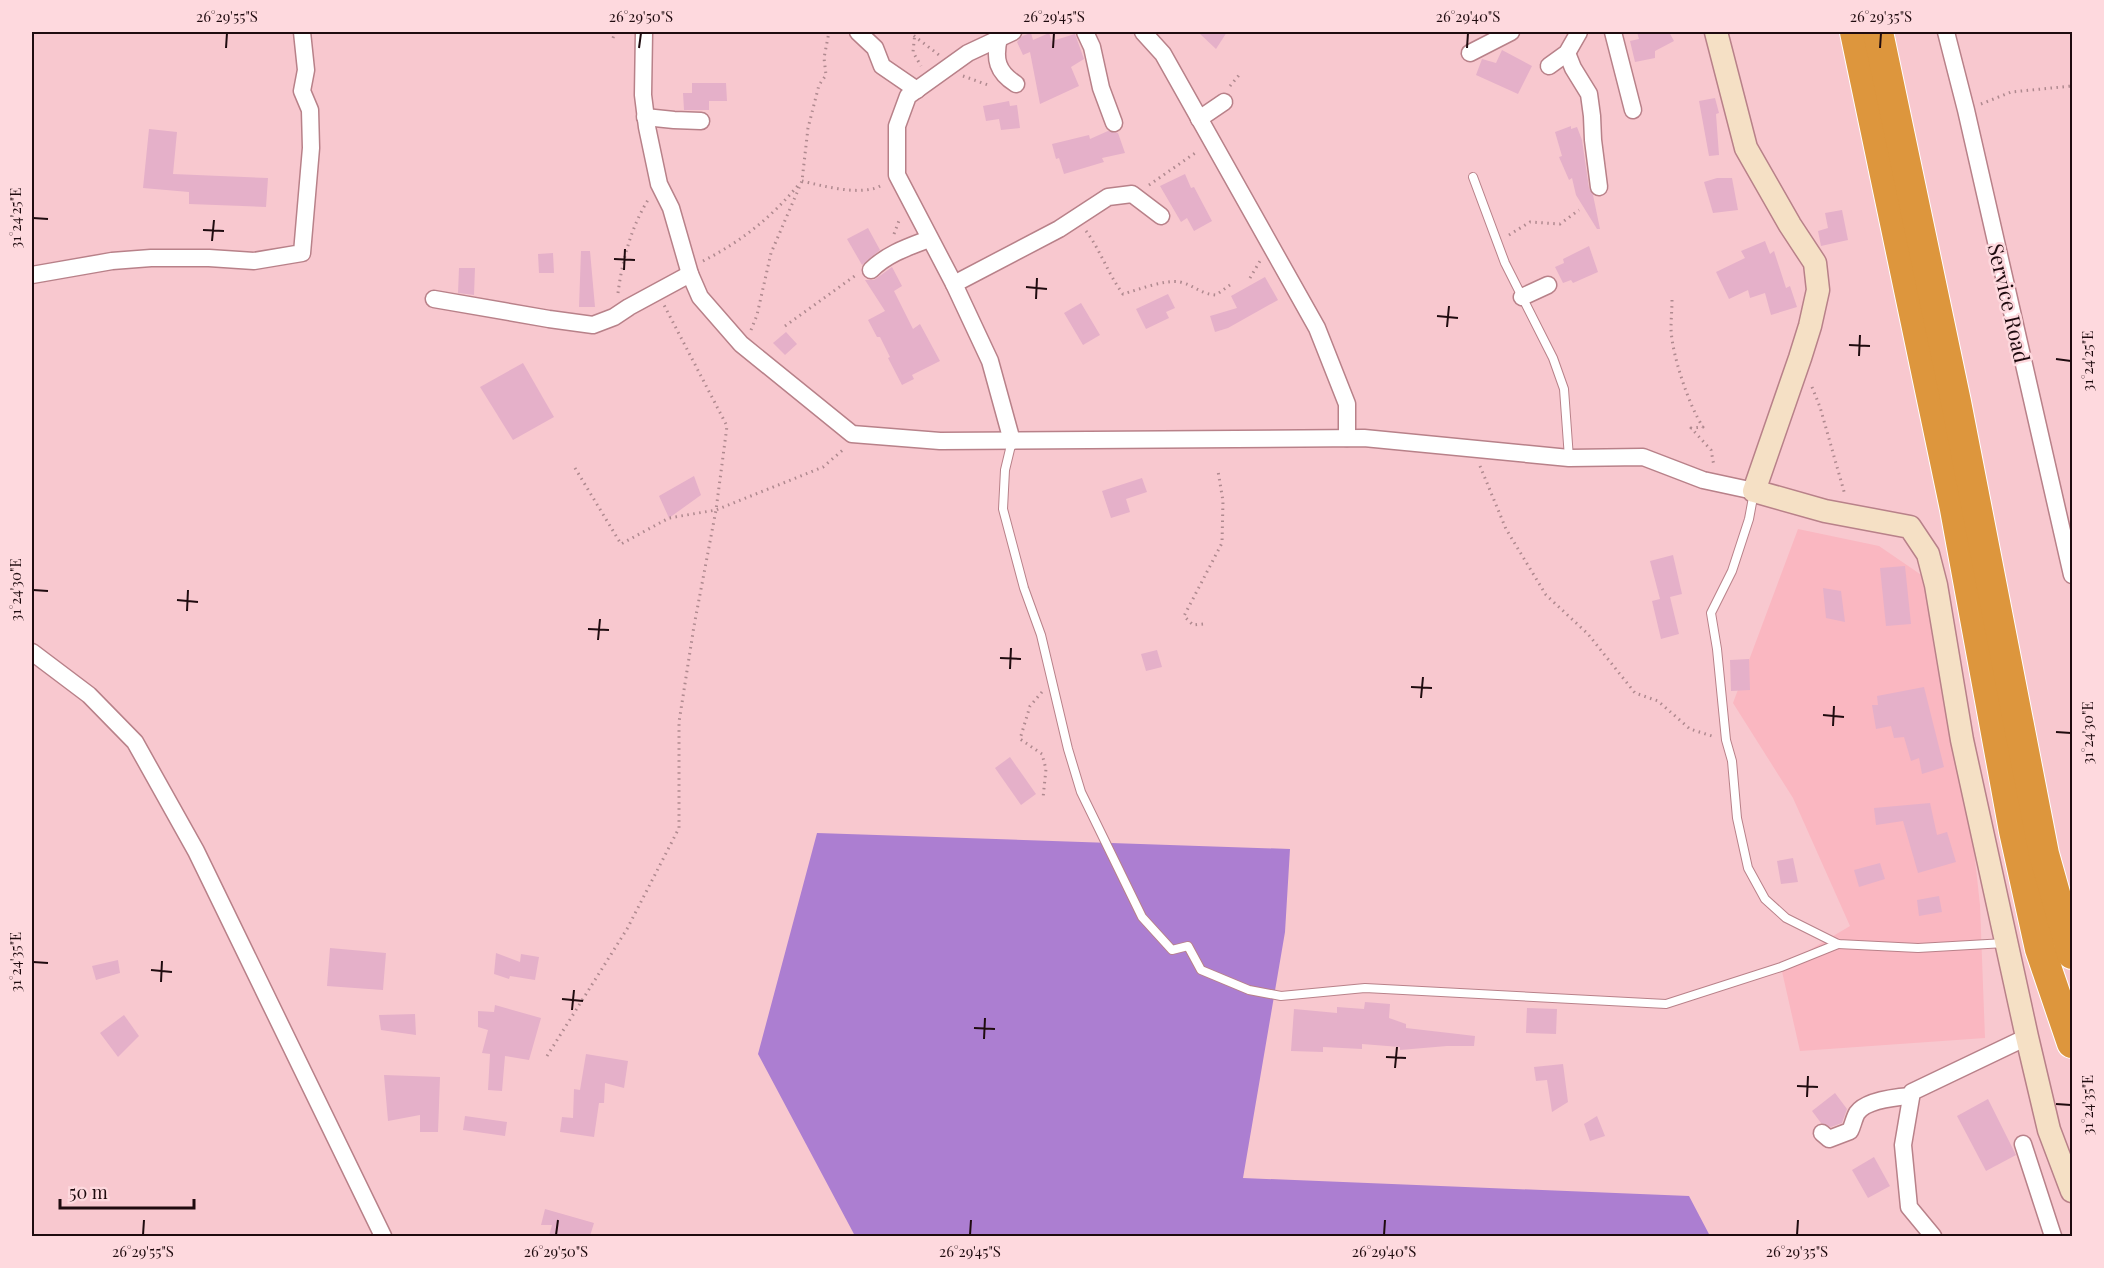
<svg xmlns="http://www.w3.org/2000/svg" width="2104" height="1268" font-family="'Playfair Display',serif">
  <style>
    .built { fill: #fab7c1 }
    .forest { fill: #ac7ed1 }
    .building { fill: #e5b0c9 }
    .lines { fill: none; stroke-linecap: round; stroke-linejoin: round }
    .lane-casing { stroke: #b88189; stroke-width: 10 }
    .street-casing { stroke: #b88189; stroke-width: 19 }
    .secondary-casing { stroke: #b88189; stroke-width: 25 }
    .highway-casing { stroke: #fff; stroke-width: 32 }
    .path { stroke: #af898f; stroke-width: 3; stroke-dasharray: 1.5 4.5; stroke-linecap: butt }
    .lane { stroke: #fff; stroke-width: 8 }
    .street { stroke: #fff; stroke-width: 16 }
    .secondary { stroke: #f5e0c5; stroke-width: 22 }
    .highway { stroke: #dd963d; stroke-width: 30 }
    .ticks { fill: none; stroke: #1f0b0f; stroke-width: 2 }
    .labels { text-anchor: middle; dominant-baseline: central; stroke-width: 5; stroke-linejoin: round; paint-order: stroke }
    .street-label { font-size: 21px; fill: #1f0b0f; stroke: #fed9de }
    .neatline { fill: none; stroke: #1f0b0f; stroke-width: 2 }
    .ticks-label { font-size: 15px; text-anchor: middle; fill: #1f0b0f }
  </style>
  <rect width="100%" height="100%" fill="#f8c8cf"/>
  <path class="built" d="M 1798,529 L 1879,546 L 1936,585 L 1962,740 L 1980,905 L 1985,1038 L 1800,1051 L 1781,967 L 1850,926 L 1793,798 L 1733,703 Z"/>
  <path class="forest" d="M 817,833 L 1290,849 L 1285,932 L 1243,1178 L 1689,1196 L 1710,1236 L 855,1236 L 758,1054 Z"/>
  <g class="building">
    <path d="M 1198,32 L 1227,32 L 1216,49 Z"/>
    <path d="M 1637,32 L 1669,32 L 1674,41 L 1655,51 L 1655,58 L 1635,62 L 1630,41 L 1639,39 Z"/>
    <path d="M 1031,33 L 1033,40 L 1049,33 L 1052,41 L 1075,34 L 1084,59 L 1071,67 L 1079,86 L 1040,104 L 1030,52 L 1023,55 L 1017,42 L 1022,36 Z"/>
    <path d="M 1502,50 L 1532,66 L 1518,94 L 1476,75 L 1482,59 L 1496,63 Z"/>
    <path d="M 692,83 L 726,83 L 727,101 L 709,101 L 709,110 L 684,110 L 683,93 L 692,93 Z"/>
    <path d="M 1715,98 L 1719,113 L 1716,114 L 1719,155 L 1709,156 L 1699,101 Z"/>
    <path d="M 1009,101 L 1010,106 L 1017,105 L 1020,128 L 1001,130 L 999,119 L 986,121 L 983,106 Z"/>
    <path d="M 1571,126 L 1571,129 L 1577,127 L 1582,140 L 1589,188 L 1593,195 L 1600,229 L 1597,229 L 1576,195 L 1572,178 L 1569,180 L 1559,157 L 1562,156 L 1555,132 Z"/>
    <path d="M 149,129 L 177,132 L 173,174 L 268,178 L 266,207 L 189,204 L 189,192 L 143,188 Z"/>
    <path d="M 1108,131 L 1118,133 L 1125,153 L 1102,158 L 1104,162 L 1064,174 L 1059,158 L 1056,159 L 1052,144 L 1089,135 L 1090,139 Z"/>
    <path d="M 1185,174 L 1191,188 L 1194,187 L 1212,221 L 1194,231 L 1187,218 L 1181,222 L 1160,186 Z"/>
    <path d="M 1717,178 L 1732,178 L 1738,210 L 1713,213 L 1704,182 Z"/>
    <path d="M 1842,210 L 1848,240 L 1821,246 L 1818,231 L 1828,228 L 1825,213 Z"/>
    <path d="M 868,228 L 880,250 L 862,265 L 847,239 Z"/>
    <path d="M 1765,241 L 1770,254 L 1774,251 L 1786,288 L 1790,286 L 1797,307 L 1771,315 L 1765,293 L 1750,298 L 1748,290 L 1729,299 L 1716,272 L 1745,258 L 1741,251 Z"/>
    <path d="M 1589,246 L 1598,272 L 1573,283 L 1571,280 L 1563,283 L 1555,267 L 1564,263 L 1563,259 Z"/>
    <path d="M 581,251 L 590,251 L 595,307 L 579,307 Z"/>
    <path d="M 553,253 L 554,273 L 539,273 L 538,254 Z"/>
    <path d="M 892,267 L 902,286 L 894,291 L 913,329 L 920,324 L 940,361 L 912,375 L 914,379 L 902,385 L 888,358 L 890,357 L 880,337 L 877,337 L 868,320 L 885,311 L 865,280 L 874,280 Z"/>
    <path d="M 459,268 L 475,268 L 474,295 L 458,293 Z"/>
    <path d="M 1265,277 L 1278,300 L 1228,328 L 1215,332 L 1210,316 L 1237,308 L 1231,296 Z"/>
    <path d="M 1168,294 L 1175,308 L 1166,312 L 1169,318 L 1146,329 L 1136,309 Z"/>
    <path d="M 1081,303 L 1100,335 L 1083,345 L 1064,313 Z"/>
    <path d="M 786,332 L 797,344 L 785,355 L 773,343 Z"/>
    <path d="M 523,363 L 554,417 L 513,440 L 480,387 Z"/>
    <path d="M 694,476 L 701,495 L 669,518 L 659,496 Z"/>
    <path d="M 1142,478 L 1147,492 L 1126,499 L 1130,512 L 1111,518 L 1102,491 Z"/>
    <path d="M 1673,555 L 1682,594 L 1670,597 L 1679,634 L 1661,639 L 1652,601 L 1660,599 L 1650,561 Z"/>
    <path d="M 1905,566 L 1911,624 L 1886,626 L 1880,568 Z"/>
    <path d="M 1823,588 L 1841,591 L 1845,622 L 1826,618 Z"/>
    <path d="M 1157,650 L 1162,667 L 1146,671 L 1141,654 Z"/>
    <path d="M 1749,659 L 1750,690 L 1731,691 L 1730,660 Z"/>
    <path d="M 1924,687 L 1944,767 L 1922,774 L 1919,758 L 1911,761 L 1904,737 L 1894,738 L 1891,726 L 1876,729 L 1872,705 L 1878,705 L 1877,696 Z"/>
    <path d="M 1010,757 L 1036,794 L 1021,805 L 995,768 Z"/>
    <path d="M 1930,803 L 1937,835 L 1947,832 L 1956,862 L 1918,873 L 1903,821 L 1876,825 L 1874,808 Z"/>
    <path d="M 1793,858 L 1798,882 L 1781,884 L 1777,861 Z"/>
    <path d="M 1880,863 L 1885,879 L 1859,887 L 1854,870 Z"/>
    <path d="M 1939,896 L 1942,912 L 1919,916 L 1917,900 Z"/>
    <path d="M 330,948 L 386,953 L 383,990 L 327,986 Z"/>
    <path d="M 496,953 L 520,962 L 521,954 L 539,957 L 535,980 L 510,976 L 509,979 L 494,974 Z"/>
    <path d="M 118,960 L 120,973 L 96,980 L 92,966 Z"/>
    <path d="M 1365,1002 L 1390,1004 L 1389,1018 L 1406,1024 L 1406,1028 L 1475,1036 L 1474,1046 L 1447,1046 L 1400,1050 L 1400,1047 L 1362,1044 L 1362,1049 L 1323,1047 L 1323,1052 L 1291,1051 L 1294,1009 L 1337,1013 L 1337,1007 L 1364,1009 Z"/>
    <path d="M 495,1005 L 541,1018 L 529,1060 L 505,1056 L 502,1091 L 488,1090 L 490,1054 L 482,1053 L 488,1030 L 478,1027 L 478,1011 L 494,1012 Z"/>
    <path d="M 1527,1008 L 1557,1009 L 1556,1034 L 1526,1033 Z"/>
    <path d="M 415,1014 L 416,1035 L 381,1030 L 379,1015 Z"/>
    <path d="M 124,1015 L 139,1036 L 118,1057 L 100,1033 Z"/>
    <path d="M 586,1054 L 628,1061 L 624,1088 L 605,1083 L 604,1103 L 599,1103 L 594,1137 L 560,1132 L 562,1117 L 573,1118 L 574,1089 L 580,1090 Z"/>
    <path d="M 1563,1064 L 1568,1102 L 1552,1112 L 1547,1080 L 1536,1081 L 1534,1067 Z"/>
    <path d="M 384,1075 L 440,1077 L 438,1132 L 420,1132 L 420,1115 L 388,1121 Z"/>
    <path d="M 1835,1093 L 1847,1109 L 1842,1123 L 1831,1127 L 1821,1123 L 1812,1111 Z"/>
    <path d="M 1988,1099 L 2016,1155 L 1986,1171 L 1957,1116 Z"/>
    <path d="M 465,1116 L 507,1122 L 505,1136 L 463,1130 Z"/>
    <path d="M 1597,1116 L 1605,1136 L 1590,1141 L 1584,1124 Z"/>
    <path d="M 1874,1157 L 1890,1186 L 1868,1198 L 1852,1170 Z"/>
    <path d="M 545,1209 L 594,1223 L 590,1236 L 549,1236 L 552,1225 L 541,1225 Z"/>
  </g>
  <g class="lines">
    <defs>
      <g id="lane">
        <path d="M 1473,177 L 1505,263 L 1553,358 L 1564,389 L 1569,458"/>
        <path d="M 1012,441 L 1005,470 L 1003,509 L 1024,588 L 1041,635 L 1068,749 L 1081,792 L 1142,917 L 1172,950 L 1188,946 L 1201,970 L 1249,990 L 1281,996 L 1365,988 L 1666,1004 L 1781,967 L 1838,944"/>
        <path d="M 1754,492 L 1749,519 L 1732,571 L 1711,613 L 1717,649 L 1726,740 L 1732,761 L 1737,818 L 1748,868 L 1765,899 L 1786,918 L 1838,944 L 1918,948 L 2005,943"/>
      </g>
      <g id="street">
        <path d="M 644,32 L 643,95 L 647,127 L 659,184 L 671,208 L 690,274 L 700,297 L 741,344 L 852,434 L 940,441 L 1364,438 L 1569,458 L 1643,457 L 1703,480 L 1754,491"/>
        <path d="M 858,32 L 875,48 L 882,66 L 917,90"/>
        <path d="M 1085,32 L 1092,47 L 1101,88 L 1114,123"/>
        <path d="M 1143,32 L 1163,54 L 1317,328 L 1347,404 L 1347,438"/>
        <path d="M 1613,32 L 1633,110"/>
        <path d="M 1946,32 L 1966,110 L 2072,575"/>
        <path d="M 999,38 C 994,59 997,72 1016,84"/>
        <path d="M 1470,53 L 1511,32"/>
        <path d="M 1567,53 L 1573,68 L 1589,94 L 1592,116 L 1593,140 L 1599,187"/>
        <path d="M 1549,66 L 1567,53 L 1579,32"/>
        <path d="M 645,117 L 674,120 L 701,121"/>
        <path d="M 1199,119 L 1224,102"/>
        <path d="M 871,270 C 887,254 908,247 929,239"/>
        <path d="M 32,275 L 112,261 L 151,258 L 209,258 L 254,261 L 302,253 L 311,148 L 310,110 L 302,91 L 306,70 L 302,32"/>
        <path d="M 954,284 L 1059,229 L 1108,197 L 1132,194 L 1161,216"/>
        <path d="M 1522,297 L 1548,285"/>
        <path d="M 434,299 L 549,319 L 593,325 L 614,317 L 629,307 L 690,274"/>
        <path d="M 1012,441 L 990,361 L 954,284 L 897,175 L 897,126 L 908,96 L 968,53 L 1013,32"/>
        <path d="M 32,652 L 89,695 L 135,742 L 196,851 L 383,1236"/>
        <path d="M 1822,1133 L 1829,1139 L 1850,1131 C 1853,1125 1854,1118 1857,1113 C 1866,1100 1897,1097 1911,1096"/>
        <path d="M 2023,1144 L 2053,1236"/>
        <path d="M 1933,1236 L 1909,1207 L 1903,1145 L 1912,1092 L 2027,1037"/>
      </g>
      <path id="secondary" d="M 1716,32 L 1746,148 L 1790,225 L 1815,263 L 1818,290 L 1810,326 L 1800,358 L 1754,491 L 1825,511 L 1910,527 L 1928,554 L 1936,585 L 1962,740 L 2027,1037 L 2049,1130 L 2072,1191"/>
      <g id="highway">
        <path d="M 1855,32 L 1955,509 L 2014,831 L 2040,949 L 2072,1043"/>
        <path d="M 1878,32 L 1956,402 L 2044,854 L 2072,954"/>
      </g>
    </defs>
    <use href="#lane" class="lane-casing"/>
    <use href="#street" class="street-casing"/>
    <use href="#secondary" class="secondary-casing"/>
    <use href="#highway" class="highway-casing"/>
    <g class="path">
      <path d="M 909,32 L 939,55"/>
      <path d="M 915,32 L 913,52 L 921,66"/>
      <path d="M 613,38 L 615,32"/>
      <path d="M 963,76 L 991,86"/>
      <path d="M 1230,86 L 1240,74"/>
      <path d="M 1981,104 L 2011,92 L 2072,86"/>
      <path d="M 802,181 C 823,186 863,197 882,185"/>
      <path d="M 1149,185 L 1198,151"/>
      <path d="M 1086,231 C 1101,251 1108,274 1123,294 C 1137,290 1166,279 1180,282 C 1194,285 1200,294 1216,295 L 1230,285"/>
      <path d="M 894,234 L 900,218"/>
      <path d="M 1509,235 L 1530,222 L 1560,224 L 1579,210"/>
      <path d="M 703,261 C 742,241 772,217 800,183"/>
      <path d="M 1250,278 L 1260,261"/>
      <path d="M 618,293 C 622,262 631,227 648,200"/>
      <path d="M 1672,300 C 1672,310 1671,319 1671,329 C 1672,355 1689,406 1703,427 L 1691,428 L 1711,450 L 1714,466"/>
      <path d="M 785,326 L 856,275"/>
      <path d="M 751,330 L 757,315 L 771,253 L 802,181 L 808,128 L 819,85 L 826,75 L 824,58 L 829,32"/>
      <path d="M 1812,387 L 1820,407 L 1845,495"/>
      <path d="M 1480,466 L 1506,529 L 1546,595 L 1588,634 L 1635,693 L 1658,701 L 1690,729 L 1712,736"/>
      <path d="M 575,468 L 621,544 L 669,518 L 716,510 L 823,467 L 844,449"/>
      <path d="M 1203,624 L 1193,625 L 1184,616 L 1222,543 L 1223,501 L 1218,471"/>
      <path d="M 1042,692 L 1030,706 L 1020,739 L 1042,754 L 1046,769 L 1043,798"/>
      <path d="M 547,1056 L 627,929 L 679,828 L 679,722 L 694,626 L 716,510 L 727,426 L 664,305"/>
    </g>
    <use href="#lane" class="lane"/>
    <use href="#street" class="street"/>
    <use href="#secondary" class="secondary"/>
    <use href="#highway" class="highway"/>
  </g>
  <path class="ticks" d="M 226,48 L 227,33M 639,48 L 641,33M 1053,48 L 1054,33M 1467,48 L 1468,33M 1880,48 L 1881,33M 33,218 L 48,219M 203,230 L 224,231M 212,241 L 214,220M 614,259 L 635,260M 624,270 L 625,249M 1026,287 L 1047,289M 1036,299 L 1037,278M 1437,316 L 1458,318M 1447,327 L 1449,306M 1849,345 L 1870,346M 1859,356 L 1860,335M 2056,359 L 2071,361M 33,590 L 48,591M 177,600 L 198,602M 187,611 L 188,590M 588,629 L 609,630M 598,640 L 600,619M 1000,658 L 1021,659M 1010,669 L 1011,648M 1411,687 L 1432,688M 1421,698 L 1423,677M 1823,715 L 1844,717M 1833,726 L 1834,706M 2056,732 L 2071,733M 33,962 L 48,963M 151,970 L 172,972M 161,982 L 162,961M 562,999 L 583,1001M 572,1010 L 574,990M 974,1028 L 995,1029M 984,1039 L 985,1018M 1386,1057 L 1406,1058M 1395,1068 L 1397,1047M 1797,1086 L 1818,1087M 1807,1097 L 1808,1076M 2056,1104 L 2071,1105M 143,1235 L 144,1220M 556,1235 L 558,1220M 970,1235 L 971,1220M 1384,1235 L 1385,1220M 1797,1235 L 1798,1220"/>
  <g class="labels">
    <g class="street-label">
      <text transform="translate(2010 303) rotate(77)">Service Road</text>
    </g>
  </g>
  <rect width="2104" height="1268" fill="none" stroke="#fed9de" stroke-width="66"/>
  <path d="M60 1199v9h134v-9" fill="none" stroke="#1f0b0f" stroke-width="3"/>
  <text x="69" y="1199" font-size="18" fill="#1f0b0f" stroke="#fed9de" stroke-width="4.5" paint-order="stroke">50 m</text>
  <rect x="33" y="33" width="2038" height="1202" class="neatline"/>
  <g class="ticks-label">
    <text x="227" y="22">26°29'55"S</text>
    <text x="641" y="22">26°29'50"S</text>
    <text x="1054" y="22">26°29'45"S</text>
    <text x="1468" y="22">26°29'40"S</text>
    <text x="1881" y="22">26°29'35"S</text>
    <text transform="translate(16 218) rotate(-90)" y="5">31°24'25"E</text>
    <text transform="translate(2088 361) rotate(-90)" y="5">31°24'25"E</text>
    <text transform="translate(16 590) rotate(-90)" y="5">31°24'30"E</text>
    <text transform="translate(2088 733) rotate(-90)" y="5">31°24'30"E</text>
    <text transform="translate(16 962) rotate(-90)" y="5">31°24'35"E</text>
    <text transform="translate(2088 1105) rotate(-90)" y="5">31°24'35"E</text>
    <text x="143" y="1257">26°29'55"S</text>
    <text x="556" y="1257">26°29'50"S</text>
    <text x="970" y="1257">26°29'45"S</text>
    <text x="1384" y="1257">26°29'40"S</text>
    <text x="1797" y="1257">26°29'35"S</text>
  </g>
</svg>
